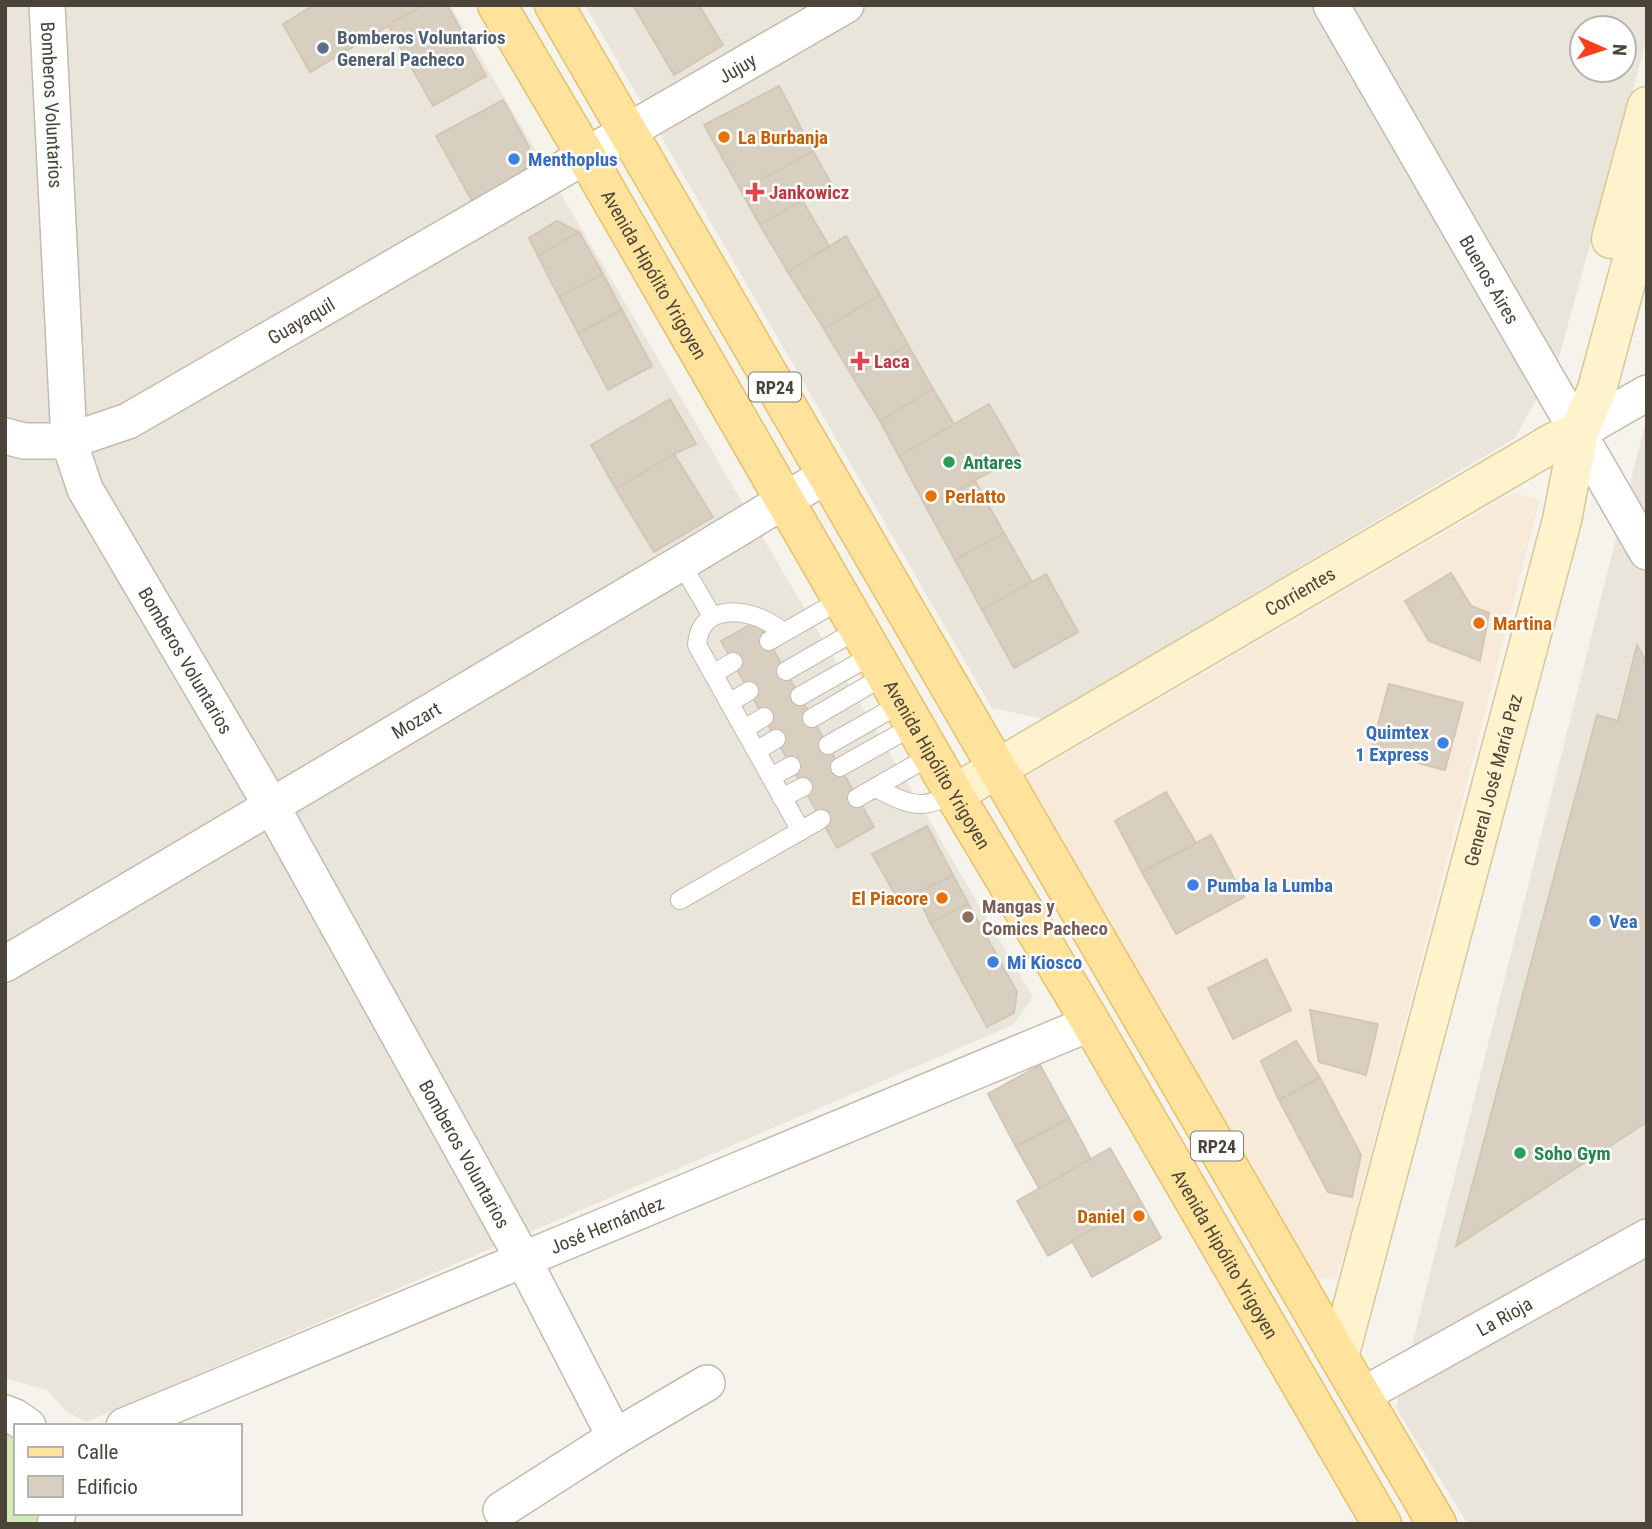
<svg xmlns="http://www.w3.org/2000/svg" width="1652" height="1529" font-family="'Roboto Condensed',sans-serif">
  <style>
    .residential { fill: #eae5da; fill-rule: evenodd }
    .commercial { fill: #f7ead8 }
    .green { fill: #d2eab5 }
    .building { fill: #d8cfc1; stroke: #d3c7b4; stroke-width: 2 }
    .lines { fill: none; stroke-linecap: round; stroke-linejoin: round }
    .lane-casing { stroke: #c2bbae; stroke-width: 20 }
    .street-casing { stroke: #c2bbae; stroke-width: 38 }
    .secondary-casing { stroke: #d6c79b; stroke-width: 41 }
    .primary-casing { stroke: #e6c16a; stroke-width: 41 }
    .lane { stroke: #fff; stroke-width: 18 }
    .street { stroke: #fff; stroke-width: 35 }
    .secondary { stroke: #fff3cd; stroke-width: 38 }
    .primary { stroke: #ffe39c; stroke-width: 38 }
    .service-dot { fill: #5c6f8a; stroke: #fff; stroke-width: 2.5 }
    .food-dot { fill: #e8710a; stroke: #fff; stroke-width: 2.5 }
    .shop-dot { fill: #3f7fe0; stroke: #fff; stroke-width: 2.5 }
    .health-dot { fill: #e0444e; stroke: #fff; stroke-width: 2.5 }
    .leisure-dot { fill: #2e9e5b; stroke: #fff; stroke-width: 2.5 }
    .education-dot { fill: #8d6e63; stroke: #fff; stroke-width: 2.5 }
    .labels { text-anchor: middle; dominant-baseline: central; stroke-width: 5; stroke-linejoin: round; paint-order: stroke }
    .shield { fill: #fff; stroke: #817c74; stroke-width: 2 }
    .shield-label { font-size: 18px; font-weight: bold; fill: #4b4439 }
    .service-label { font-size: 19px; font-weight: bold; fill: #4e5e75; stroke: #fff; text-anchor: start }
    .street-label { font-size: 19px; fill: #4b4439; stroke: #fff }
    .food-label { font-size: 19px; font-weight: bold; fill: #c56008; stroke: #fff; text-anchor: start }
    .shop-label { font-size: 19px; font-weight: bold; fill: #366cbe; stroke: #fff; text-anchor: start }
    .health-label { font-size: 19px; font-weight: bold; fill: #be3a42; stroke: #fff; text-anchor: start }
    .leisure-label { font-size: 19px; font-weight: bold; fill: #27864d; stroke: #fff; text-anchor: start }
    .education-label { font-size: 19px; font-weight: bold; fill: #785e54; stroke: #fff; text-anchor: start }
  </style>
  <rect width="100%" height="100%" fill="#f6f3ec"/>
  <g class="residential">
    <path d="M 5,5 L 450,5 L 1033,997 L 1013,1025 L 86,1422 L 66,1411 L 47,1390 L 5,1378 Z"/>
    <path d="M 585,5 L 1647,5 L 1647,38 L 1559,357 L 1515,438 L 1044,719 L 992,708 ZM 1582,28 L 1624,28 L 1624,70 L 1582,70 Z"/>
    <path d="M 1647,416 L 1647,1524 L 1468,1524 L 1396,1408 Z"/>
  </g>
  <path class="commercial" d="M 1512,493 L 1540,499 L 1346,1250 L 1334,1279 L 1321,1279 L 1308,1272 L 1026,777 Z"/>
  <path class="green" d="M 5,1430 L 16,1437 L 16,1513 L 40,1513 L 35,1524 L 5,1524 Z"/>
  <g class="building">
    <path d="M 314,5 L 424,5 L 310,72 L 283,24 Z"/>
    <path d="M 424,5 L 447,5 L 486,76 L 433,106 L 388,25 Z"/>
    <path d="M 633,5 L 699,5 L 723,45 L 674,75 Z"/>
    <path d="M 779,86 L 813,151 L 741,191 L 704,125 Z"/>
    <path d="M 503,100 L 529,147 L 524,172 L 472,201 L 436,136 Z"/>
    <path d="M 813,151 L 832,185 L 802,200 L 760,225 L 741,191 Z"/>
    <path d="M 802,200 L 829,246 L 788,272 L 760,225 Z"/>
    <path d="M 557,221 L 579,232 L 538,256 L 529,238 Z"/>
    <path d="M 579,232 L 603,274 L 559,297 L 538,256 Z"/>
    <path d="M 846,236 L 880,295 L 824,329 L 788,272 Z"/>
    <path d="M 603,274 L 622,310 L 578,333 L 559,297 Z"/>
    <path d="M 880,295 L 908,345 L 853,377 L 824,329 Z"/>
    <path d="M 622,310 L 652,366 L 608,390 L 578,333 Z"/>
    <path d="M 908,345 L 933,389 L 880,421 L 853,377 Z"/>
    <path d="M 933,389 L 954,424 L 899,456 L 880,421 Z"/>
    <path d="M 670,399 L 696,444 L 674,454 L 616,489 L 591,445 Z"/>
    <path d="M 989,404 L 1019,456 L 926,507 L 899,456 Z"/>
    <path d="M 674,454 L 713,517 L 654,552 L 616,489 Z"/>
    <path d="M 975,481 L 1004,533 L 955,560 L 926,507 Z"/>
    <path d="M 1004,533 L 1032,582 L 982,610 L 955,560 Z"/>
    <path d="M 1451,573 L 1471,606 L 1489,613 L 1480,661 L 1429,641 L 1405,601 Z"/>
    <path d="M 1046,574 L 1078,632 L 1014,668 L 982,610 Z"/>
    <path d="M 757,621 L 874,827 L 837,848 L 721,641 Z"/>
    <path d="M 1637,645 L 1647,663 L 1647,1122 L 1456,1246 L 1597,715 L 1618,721 Z"/>
    <path d="M 1389,684 L 1463,703 L 1445,770 L 1371,751 Z"/>
    <path d="M 1166,792 L 1196,843 L 1142,872 L 1115,821 Z"/>
    <path d="M 927,826 L 953,875 L 899,901 L 872,854 Z"/>
    <path d="M 1211,835 L 1244,897 L 1176,934 L 1142,872 Z"/>
    <path d="M 953,875 L 968,903 L 931,924 L 916,893 Z"/>
    <path d="M 968,903 L 1017,992 L 1014,1013 L 987,1027 L 931,924 Z"/>
    <path d="M 1266,959 L 1291,1010 L 1233,1039 L 1208,988 Z"/>
    <path d="M 1310,1010 L 1378,1024 L 1366,1075 L 1319,1062 Z"/>
    <path d="M 1296,1041 L 1320,1078 L 1279,1100 L 1261,1061 Z"/>
    <path d="M 1040,1065 L 1069,1118 L 1016,1147 L 988,1094 Z"/>
    <path d="M 1320,1078 L 1361,1155 L 1352,1197 L 1328,1192 L 1279,1100 Z"/>
    <path d="M 1069,1118 L 1091,1159 L 1039,1188 L 1016,1147 Z"/>
    <path d="M 1110,1148 L 1141,1202 L 1048,1256 L 1017,1201 Z"/>
    <path d="M 1141,1202 L 1161,1238 L 1092,1277 L 1072,1241 Z"/>
  </g>
  <g class="lines">
    <defs>
      <g id="lane">
        <path d="M 681,563 L 712,616"/>
        <path d="M 784,632 C 776,627 768,621 760,618 C 733,607 699,610 697,645 L 801,831"/>
        <path d="M 769,641 L 842,599"/>
        <path d="M 786,671 L 859,629"/>
        <path d="M 713,674 L 733,662"/>
        <path d="M 800,696 L 874,654"/>
        <path d="M 729,703 L 749,691"/>
        <path d="M 812,718 L 886,675"/>
        <path d="M 744,729 L 764,717"/>
        <path d="M 828,745 L 902,703"/>
        <path d="M 756,751 L 776,739"/>
        <path d="M 840,767 L 915,725"/>
        <path d="M 771,777 L 791,766"/>
        <path d="M 875,788 C 889,794 906,805 922,804 C 933,804 944,798 954,794"/>
        <path d="M 782,798 L 803,787"/>
        <path d="M 857,798 L 932,755"/>
        <path d="M 680,900 L 821,819"/>
      </g>
      <g id="street">
        <path id="s1" d="M 47,5 L 69,441 L 85,489 L 272,807 L 523,1259 L 615,1437"/>
        <path id="s2" d="M 1331,5 L 1647,552"/>
        <path d="M 1579,432 L 1647,393"/>
        <path id="s3" d="M 5,436 L 24,441 L 69,441 L 128,421 L 846,5"/>
        <path id="s4" d="M 5,964 L 681,563 L 827,475"/>
        <path id="s5" d="M 1361,1396 L 1647,1237"/>
        <path d="M 5,1413 L 15,1417 L 28,1426"/>
        <path id="s6" d="M 124,1426 L 1091,1023"/>
        <path d="M 501,1510 L 615,1437 L 707,1383"/>
        <path d="M 55,1524 L 58,1513"/>
      </g>
      <g id="secondary">
        <path d="M 1611,239 L 1647,106"/>
        <path id="s7" d="M 954,794 L 1554,442 L 1579,432"/>
        <path id="s8" d="M 1339,1357 L 1562,520 L 1579,432 L 1597,389 L 1647,205"/>
      </g>
      <g id="primary">
        <path id="s9" d="M 497,5 L 586,156 L 954,794 L 1091,1023 L 1382,1524"/>
        <path d="M 554,5 L 1339,1357 L 1437,1524"/>
      </g>
    </defs>
    <use href="#lane" class="lane-casing"/>
    <use href="#street" class="street-casing"/>
    <use href="#secondary" class="secondary-casing"/>
    <use href="#primary" class="primary-casing"/>
    <use href="#lane" class="lane"/>
    <use href="#street" class="street"/>
    <use href="#secondary" class="secondary"/>
    <use href="#primary" class="primary"/>
  </g>
  <circle class="service-dot" cx="323" cy="48" r="7"/>
  <g class="food-dot">
    <circle cx="724" cy="137" r="7"/>
    <circle cx="931" cy="496" r="7"/>
    <circle cx="1479" cy="623" r="7"/>
    <circle cx="942" cy="898" r="7"/>
    <circle cx="1139" cy="1216" r="7"/>
  </g>
  <g class="shop-dot">
    <circle cx="514" cy="159" r="7"/>
    <circle cx="1443" cy="743" r="7"/>
    <circle cx="1193" cy="885" r="7"/>
    <circle cx="1595" cy="921" r="7"/>
    <circle cx="993" cy="962" r="7"/>
  </g>
  <g class="health-dot">
    <path d="M751.5 181.5h7v7h7v7h-7v7h-7v-7h-7v-7h7z"/>
    <path d="M856.5 350.5h7v7h7v7h-7v7h-7v-7h-7v-7h7z"/>
  </g>
  <g class="leisure-dot">
    <circle cx="949" cy="462" r="7"/>
    <circle cx="1520" cy="1153" r="7"/>
  </g>
  <circle class="education-dot" cx="968" cy="917" r="7"/>
  <g class="labels">
    <g class="shield">
      <rect x="749" y="372.5" width="52" height="29" rx="5"/>
      <rect x="1191" y="1131.5" width="52" height="29" rx="5"/>
    </g>
    <g class="shield-label">
      <text x="775" y="387">RP24</text>
      <text x="1217" y="1146">RP24</text>
    </g>
    <g class="service-label">
      <text x="337" y="37">Bomberos Voluntarios<tspan x="337" dy="22">General Pacheco</tspan></text>
    </g>
    <g class="street-label">
      <text stroke="none"><textPath href="#s3" startOffset="831">Jujuy</textPath></text>
      <text stroke="none"><textPath href="#s1" startOffset="100">Bomberos Voluntarios</textPath></text>
      <text stroke="none"><textPath href="#s9" startOffset="312">Avenida Hipólito Yrigoyen</textPath></text>
      <text stroke="none"><textPath href="#s2" startOffset="317">Buenos Aires</textPath></text>
      <text stroke="none"><textPath href="#s3" startOffset="327">Guayaquil</textPath></text>
      <text stroke="none"><textPath href="#s7" startOffset="401">Corrientes</textPath></text>
      <text stroke="none"><textPath href="#s1" startOffset="686">Bomberos Voluntarios</textPath></text>
      <text stroke="none"><textPath href="#s4" startOffset="478">Mozart</textPath></text>
      <text stroke="none"><textPath href="#s9" startOffset="878">Avenida Hipólito Yrigoyen</textPath></text>
      <text stroke="none"><textPath href="#s8" startOffset="597">General José María Paz</textPath></text>
      <text stroke="none"><textPath href="#s1" startOffset="1253">Bomberos Voluntarios</textPath></text>
      <text stroke="none"><textPath href="#s6" startOffset="523">José Hernández</textPath></text>
      <text stroke="none"><textPath href="#s9" startOffset="1446">Avenida Hipólito Yrigoyen</textPath></text>
      <text stroke="none"><textPath href="#s5" startOffset="164">La Rioja</textPath></text>
    </g>
    <g class="food-label">
      <text x="738" y="137">La Burbanja</text>
      <text x="945" y="496">Perlatto</text>
      <text x="1493" y="623">Martina</text>
      <text x="928" y="898" text-anchor="end">El Piacore</text>
      <text x="1125" y="1216" text-anchor="end">Daniel</text>
    </g>
    <g class="shop-label">
      <text x="528" y="159">Menthoplus</text>
      <text x="1429" y="732" text-anchor="end">Quimtex<tspan x="1429" dy="22">1 Express</tspan></text>
      <text x="1207" y="885">Pumba la Lumba</text>
      <text x="1609" y="921">Vea</text>
      <text x="1007" y="962">Mi Kiosco</text>
    </g>
    <g class="health-label">
      <text x="769" y="192">Jankowicz</text>
      <text x="874" y="361">Laca</text>
    </g>
    <g class="leisure-label">
      <text x="963" y="462">Antares</text>
      <text x="1534" y="1153">Soho Gym</text>
    </g>
    <g class="education-label">
      <text x="982" y="906">Mangas y<tspan x="982" dy="22">Comics Pacheco</tspan></text>
    </g>
  </g>
  <rect width="1652" height="1529" fill="none" stroke="#4b4439" stroke-width="14"/>
  <rect x="14" y="1424" width="228" height="91" fill="#ffffff" stroke="#b7b4b0" stroke-width="2"/>
  <rect x="28" y="1447" width="35" height="10" fill="#ffe39c" stroke="#b7b4b0" stroke-width="2"/>
  <text x="77" y="1459" font-size="21" fill="#4b4439">Calle</text>
  <rect x="28" y="1476" width="35" height="21" fill="#d8cfc1" stroke="#b7b4b0" stroke-width="2"/>
  <text x="77" y="1494" font-size="21" fill="#4b4439">Edificio</text>
  <g transform="translate(1603 49) rotate(93)"><circle r="33" fill="#ffffff" stroke="#b7b4b0" stroke-width="2"/>
  <path d="M0-5L12 26L0 18L-12 26Z" fill="#fc3f1d"/>
  <text y="-10" font-size="19" font-weight="bold" text-anchor="middle" fill="#4b4439">N</text>
  </g>
</svg>
